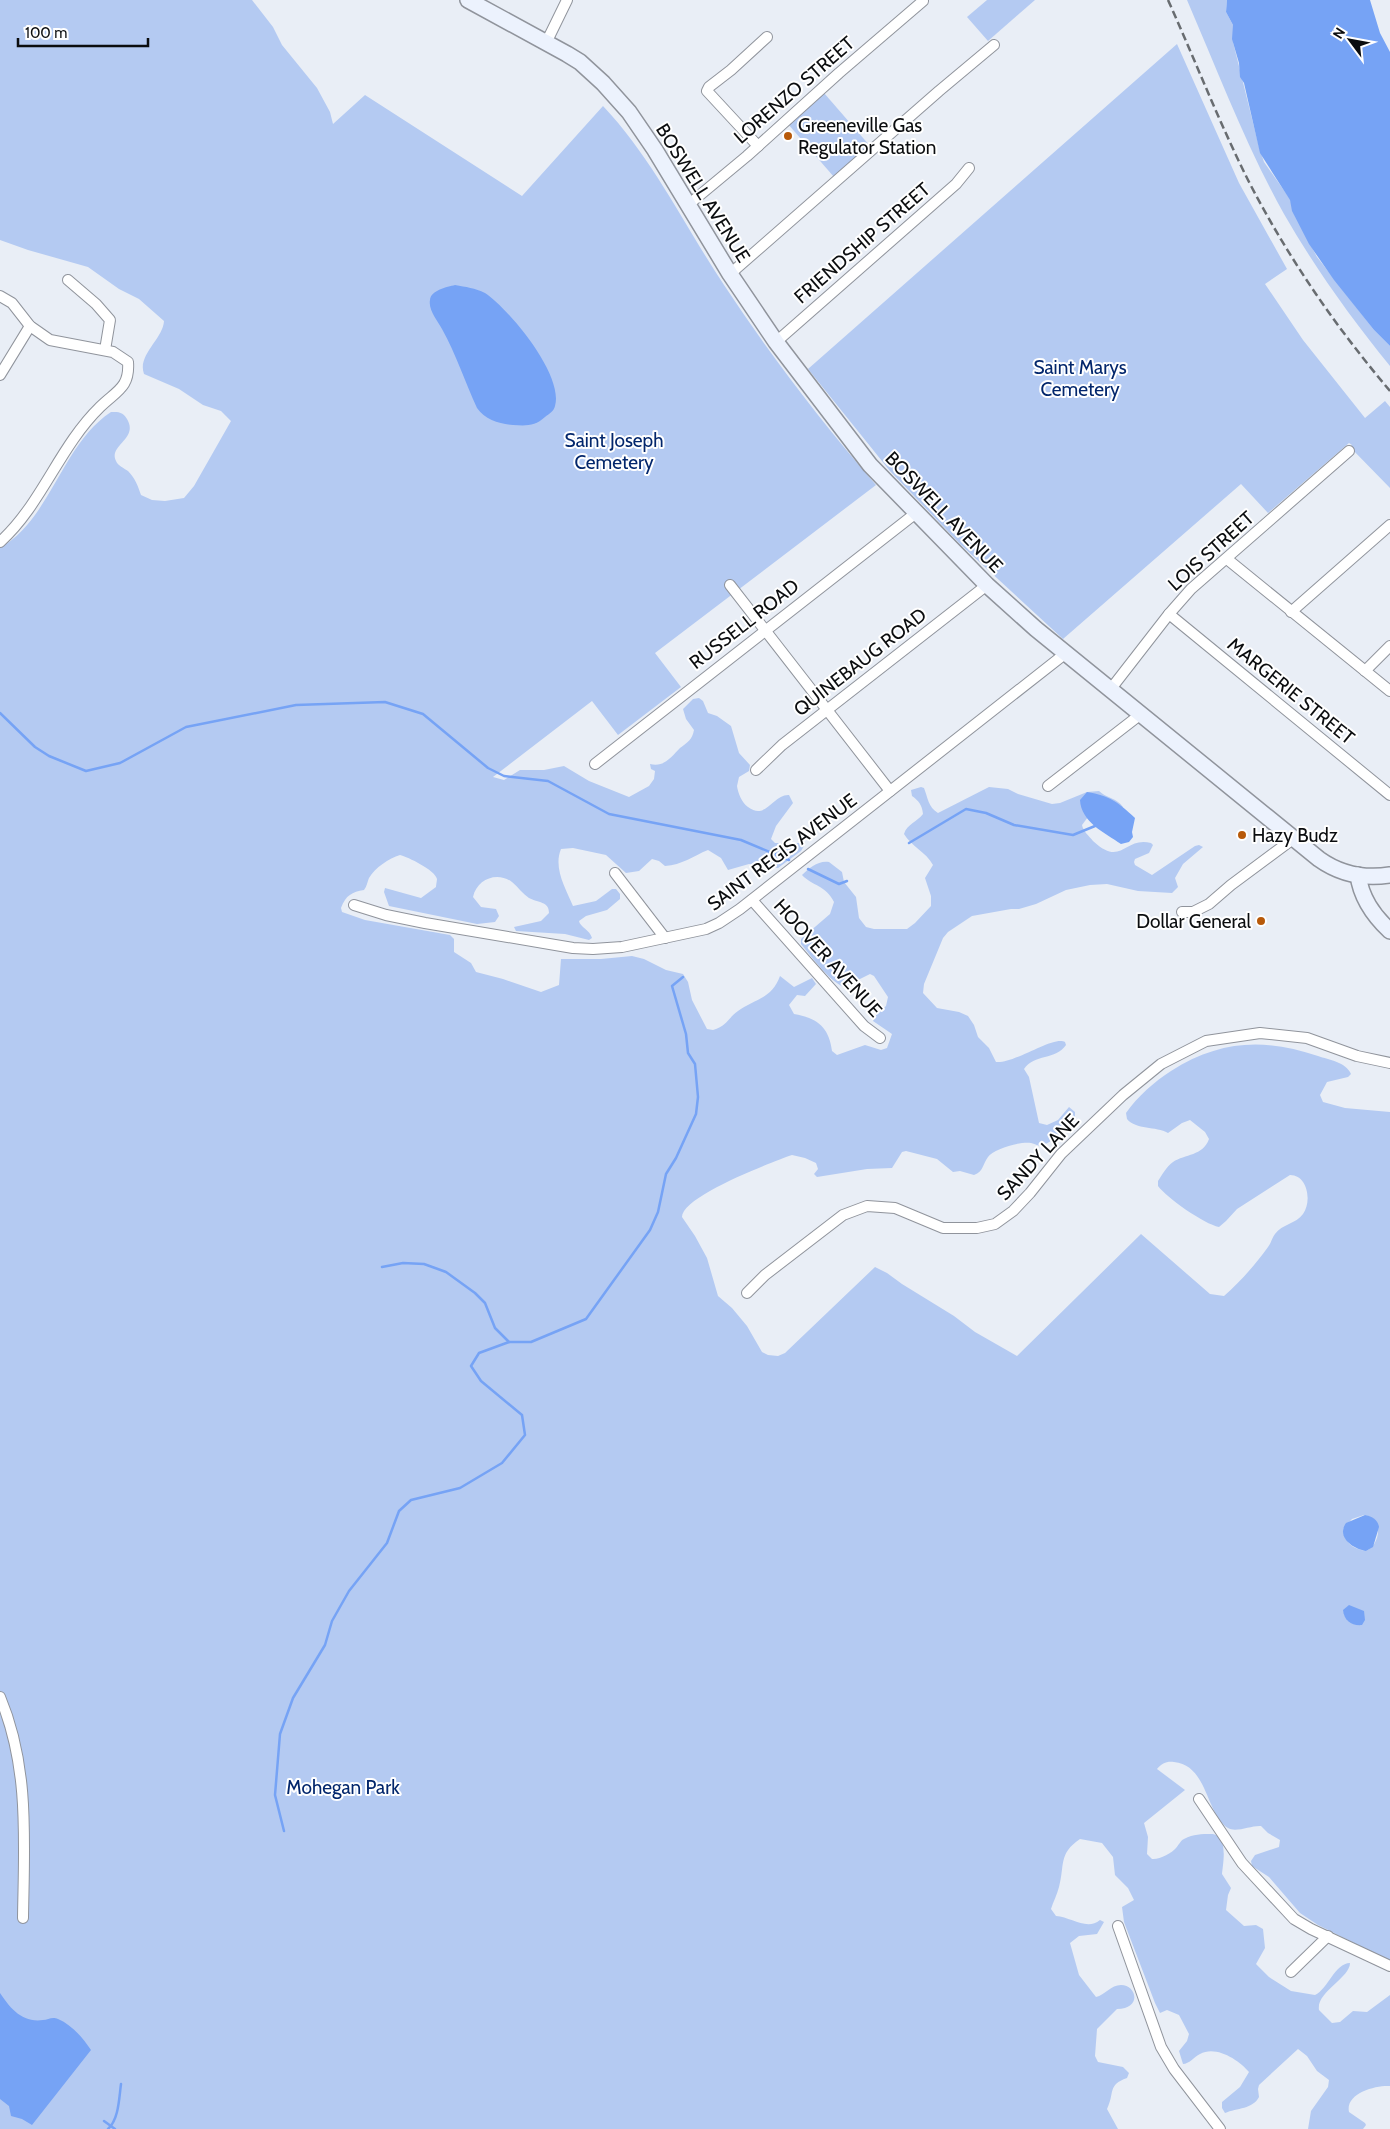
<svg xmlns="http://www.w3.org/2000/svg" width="1390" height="2129" font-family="Cabin,sans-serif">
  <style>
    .green { fill: #b4caf2; fill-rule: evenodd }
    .water { fill: #76a3f5 }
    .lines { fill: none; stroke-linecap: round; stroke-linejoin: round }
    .stream { stroke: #76a3f5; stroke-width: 2.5 }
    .street-casing { stroke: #90949c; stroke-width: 12 }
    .secondary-casing { stroke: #90949c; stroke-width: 18 }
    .street { stroke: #fff; stroke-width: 10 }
    .secondary { stroke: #ecf2fd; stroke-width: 15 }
    .rail { stroke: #686c70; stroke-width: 2.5; stroke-dasharray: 8 4; stroke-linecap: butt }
    .poi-dot { fill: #b75909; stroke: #fff; stroke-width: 2 }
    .labels { text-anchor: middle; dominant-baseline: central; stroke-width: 4; stroke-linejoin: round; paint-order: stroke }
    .street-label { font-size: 19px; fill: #0b0d0f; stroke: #fff }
    .poi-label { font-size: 19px; fill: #0b0d0f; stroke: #fff; text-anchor: start }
    .park-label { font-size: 19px; fill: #02266c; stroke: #fff }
  </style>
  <rect width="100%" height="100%" fill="#e9eef6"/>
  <g class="green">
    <path d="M 0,0 L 252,0 L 273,27 L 282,45 L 317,88 L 330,112 L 333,124 L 365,95 L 522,196 L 603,106 C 653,159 684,225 724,285 C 770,355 821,421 876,485 L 655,653 L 681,687 L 618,735 L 592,701 L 493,777 L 504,780 L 520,770 L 544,770 L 564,766 L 589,781 L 629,797 L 649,786 L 654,779 L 655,771 L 651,769 L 650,764 C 664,768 672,756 680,748 C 688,742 692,740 694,730 L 686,719 L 683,709 L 693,699 L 699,698 L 703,701 L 708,713 L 717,716 L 731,726 L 739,753 L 750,765 L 749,771 L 739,777 L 737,786 C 738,793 742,803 748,807 C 766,821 773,794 789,795 L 793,803 L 776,826 L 771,839 L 775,843 L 802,843 L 804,846 L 801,851 L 778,868 L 749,864 L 728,870 L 721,858 L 708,850 C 693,856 682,865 665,866 L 659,861 L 652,859 L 639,871 L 626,873 L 606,855 L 573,848 L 561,849 C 553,868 566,889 573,906 L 596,901 L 612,889 L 616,889 L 620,894 L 620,899 L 607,910 L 586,916 L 579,921 C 580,927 590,930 592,938 L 589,940 L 565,934 L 516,931 L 514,927 L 541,921 L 549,913 C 549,901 538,903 529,898 C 523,894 518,887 512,882 C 497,871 477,879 473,897 L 481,907 L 496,909 L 499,916 L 495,922 L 477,924 L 389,906 L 384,892 L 385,888 L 421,898 L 436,887 C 436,886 437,880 437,879 C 435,870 408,857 400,855 C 389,858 375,868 369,878 C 367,883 367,886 364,890 C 352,892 346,895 341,908 L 342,912 L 365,920 L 450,935 L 454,939 L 454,952 L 471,963 L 476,972 L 503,979 L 541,992 L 559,985 L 561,959 L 601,959 L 632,956 L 644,959 L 666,970 L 683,974 L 688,982 L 692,1000 L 707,1029 L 713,1030 C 727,1026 727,1019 738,1011 C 754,999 772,999 780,976 L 794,987 L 812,978 L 816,984 L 805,996 L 797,995 L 789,1005 L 794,1014 C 817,1018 829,1027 832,1051 L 837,1055 L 865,1045 L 881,1050 L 887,1048 L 892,1034 L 873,1021 L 876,1015 L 886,1006 L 888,997 L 874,976 L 870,974 L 850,984 L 847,988 C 832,985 811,956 801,944 L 801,939 L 830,914 L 834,902 C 826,885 812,886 802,875 C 809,868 819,860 829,862 L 842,872 L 844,882 L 856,897 L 859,918 L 866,927 L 874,929 L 907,929 L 915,923 L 931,906 L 931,896 L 925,878 L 933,865 C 926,852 911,846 904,834 C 907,824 917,822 923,814 C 922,805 919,801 912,796 L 911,790 L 921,787 L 924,788 C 928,798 928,807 938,813 L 989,787 L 1008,789 L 1018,794 L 1052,804 L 1060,803 L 1087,792 L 1099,791 C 1106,798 1117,798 1123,807 L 1088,817 L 1082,825 C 1083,831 1089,836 1093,841 C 1122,868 1124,836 1151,843 L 1153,845 L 1149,853 L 1135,859 L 1134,862 L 1135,865 L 1152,875 L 1195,846 L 1199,845 L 1203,847 L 1183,864 L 1175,878 L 1178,887 L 1172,893 L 1138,891 L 1107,884 L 1090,885 L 1066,890 L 1036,904 L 1019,909 L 1011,909 L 972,916 L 948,932 L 943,938 L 924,984 L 923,993 L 937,1008 L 959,1012 L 968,1016 L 974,1025 L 978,1037 L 989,1048 L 996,1062 C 1014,1064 1054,1035 1065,1042 L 1066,1045 C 1056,1060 1034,1054 1024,1069 L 1029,1077 L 1039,1123 L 1047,1125 L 1058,1120 L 1069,1107 L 1075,1112 L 1075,1121 L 1062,1135 L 1042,1146 C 1038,1146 1036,1144 1031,1143 C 1021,1141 993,1149 988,1157 C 982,1165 984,1171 974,1175 L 960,1171 L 953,1172 L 937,1159 L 906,1151 L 902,1152 L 892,1168 L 867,1169 L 817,1177 L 814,1174 L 818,1169 L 816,1163 L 805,1158 L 792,1155 C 772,1162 682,1196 682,1217 L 695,1236 L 707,1258 L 718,1296 L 732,1308 L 747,1326 L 762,1352 L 768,1355 L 778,1356 L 785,1353 L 875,1267 L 887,1273 L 902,1284 L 954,1316 L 975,1332 L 1017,1356 L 1141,1234 L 1210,1294 L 1224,1296 C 1240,1282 1255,1265 1268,1247 C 1271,1243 1272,1238 1275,1234 C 1282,1224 1296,1224 1303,1214 C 1312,1202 1308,1175 1290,1175 L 1237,1209 L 1226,1221 L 1219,1227 C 1204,1224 1167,1198 1158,1186 L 1158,1181 C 1162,1175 1166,1167 1173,1162 C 1185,1154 1203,1156 1209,1139 L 1205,1132 L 1190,1120 L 1182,1123 L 1168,1133 C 1156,1126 1136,1130 1127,1119 L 1126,1113 C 1138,1096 1154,1082 1171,1071 C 1220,1040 1264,1038 1318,1056 C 1329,1060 1346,1062 1351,1074 L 1348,1077 L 1327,1082 L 1320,1095 L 1323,1102 L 1345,1108 L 1390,1112 L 1390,1961 L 1318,1925 L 1300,1913 L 1269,1877 L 1252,1866 L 1251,1861 L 1255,1855 L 1279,1847 L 1280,1840 L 1268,1833 L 1261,1826 C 1252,1825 1236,1833 1228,1828 C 1206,1815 1208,1765 1174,1762 C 1167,1761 1162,1763 1157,1769 L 1185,1790 L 1144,1823 L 1148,1837 L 1147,1854 L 1152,1859 C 1159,1860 1172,1853 1176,1848 C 1179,1845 1180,1841 1184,1839 C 1194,1834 1201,1834 1211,1834 C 1229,1834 1223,1863 1222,1874 L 1231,1888 L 1228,1895 L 1226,1910 L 1244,1926 L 1256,1925 L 1263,1929 L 1265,1948 L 1256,1964 L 1269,1977 L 1291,1991 L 1315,1995 C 1328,1989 1335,1963 1350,1963 C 1350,1978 1316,1992 1319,2010 L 1332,2023 L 1340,2022 L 1353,2011 L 1367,2012 L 1390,1995 L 1390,2086 C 1376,2085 1345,2093 1349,2112 L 1365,2123 L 1366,2125 L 1363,2129 L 1308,2129 L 1311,2111 L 1328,2087 L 1329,2080 L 1317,2071 L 1307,2056 L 1298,2049 L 1259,2085 L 1258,2089 L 1259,2097 C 1253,2109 1237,2108 1225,2113 L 1222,2108 L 1222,2102 L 1240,2087 L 1249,2072 C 1239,2060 1216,2045 1200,2054 C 1194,2057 1189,2064 1183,2064 L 1179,2051 L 1187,2041 L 1189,2034 L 1179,2015 L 1167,2010 L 1160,2013 L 1155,2003 L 1124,1922 L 1122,1907 L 1134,1900 L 1128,1888 L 1115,1875 L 1113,1857 L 1102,1843 L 1080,1839 C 1058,1854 1065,1865 1059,1887 C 1057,1895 1053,1902 1051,1909 L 1056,1916 C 1071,1917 1087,1931 1100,1920 L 1104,1922 L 1097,1934 L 1079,1936 L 1070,1943 L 1079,1975 L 1096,1997 C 1105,1995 1111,1985 1121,1985 C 1137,1985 1142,2009 1117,2009 L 1097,2029 L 1095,2056 L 1098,2062 L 1123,2067 L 1129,2073 L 1127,2078 C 1107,2085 1115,2093 1107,2109 L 1118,2129 L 0,2129 L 0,548 C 51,519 62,444 111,412 C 119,412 123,412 127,419 C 139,439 108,445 116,461 C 118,466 124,468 128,471 C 135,478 138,486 141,495 L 152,500 L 165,501 L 184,498 L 194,486 L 231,421 L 221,411 L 203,405 L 179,389 L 144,374 C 137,355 163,339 164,321 L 139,299 L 119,289 L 88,267 L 28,250 L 0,240 ZM 1364,1515 C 1385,1517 1380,1547 1365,1551 C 1352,1548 1345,1543 1343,1529 L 1352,1519 Z"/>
    <path d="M 987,0 L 1035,0 L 988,41 L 967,17 Z"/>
    <path d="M 1187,0 L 1227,0 L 1226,12 L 1233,25 L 1233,42 L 1259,147 L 1264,162 L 1290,199 L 1295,216 L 1317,257 L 1374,330 L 1390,346 L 1390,366 C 1351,318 1315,268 1284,214 C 1246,146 1218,72 1187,0 Z"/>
    <path d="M 1177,44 L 1239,183 L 1287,269 L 1265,284 L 1303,340 L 1365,418 L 1385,401 L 1390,407 L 1390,488 L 1350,447 L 1352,445 L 1349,443 L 1268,513 L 1241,484 L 1063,639 L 961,545 L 890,471 L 808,369 Z"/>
    <path d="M 824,93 L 870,146 L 834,177 L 788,124 Z"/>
  </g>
  <g class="water">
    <path d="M 1227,0 L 1370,0 L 1380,33 L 1390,52 L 1390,346 L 1374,330 L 1334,280 L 1309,244 L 1292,211 L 1290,200 L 1260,153 L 1244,83 L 1240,77 L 1239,63 L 1232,39 L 1233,25 L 1226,12 Z"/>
    <path d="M 455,285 C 466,287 475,288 485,293 C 509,309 564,375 555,406 C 554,411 549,414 545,417 C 535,426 527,426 513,425 C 500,424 485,420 477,408 C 465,382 456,354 442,329 C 438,321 428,310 430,300 C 431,290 447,287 455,285 Z"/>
    <path d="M 1087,792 C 1110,796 1118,802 1135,818 L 1132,832 L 1133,837 L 1129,842 L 1121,844 C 1105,833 1081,822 1080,800 Z"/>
    <path d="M 1365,1515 C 1372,1516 1378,1520 1379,1527 L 1373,1547 L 1366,1551 C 1353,1549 1336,1537 1346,1523 Z"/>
    <path d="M 1349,1605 L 1364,1611 L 1365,1620 L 1362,1625 C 1352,1626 1344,1621 1343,1610 Z"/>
    <path d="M 0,1993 C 10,2008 22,2023 43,2020 C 48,2020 52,2016 58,2019 C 72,2025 83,2038 91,2050 L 32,2125 L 22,2119 L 11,2116 L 9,2106 L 0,2099 Z"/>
  </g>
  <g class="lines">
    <g class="stream">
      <path d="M 0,713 L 35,747 L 49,756 L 86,771 L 120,763 L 186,727 L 296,705 L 385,702 L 423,714 L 488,768 L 504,776 L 548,781 L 609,814 L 741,840 L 789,860"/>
      <path d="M 909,843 L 966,809 L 986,813 L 1014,825 L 1073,835 L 1095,826"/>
      <path d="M 808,869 L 839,884 L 847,881"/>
      <path d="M 382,1267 L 403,1263 L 424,1264 L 446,1272 L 475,1293 L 485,1303 L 495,1328 L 509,1342"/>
      <path d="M 284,1831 L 275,1795 L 280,1734 L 293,1698 L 325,1645 L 332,1621 L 349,1591 L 387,1543 L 399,1511 L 411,1500 L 460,1488 L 502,1463 L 525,1435 L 522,1415 L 481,1381 L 471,1366 L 479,1353 L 509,1342 L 531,1342 L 586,1319 L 650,1230 L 658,1212 L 666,1174 L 676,1158 L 696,1114 L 698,1097 L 695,1064 L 688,1053 L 686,1034 L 672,986 L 683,977"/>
      <path d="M 104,2121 L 115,2129"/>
      <path d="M 108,2129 C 119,2119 119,2098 121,2084"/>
    </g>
    <defs>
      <g id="street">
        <path d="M 546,43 L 567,0"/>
        <path d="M 758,146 L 707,91 L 709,87 L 731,70 L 767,37"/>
        <path d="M 688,205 L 747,156 L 839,73 L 923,1"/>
        <path d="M 730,274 L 939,91 L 994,45"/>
        <path d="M 68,280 L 96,304 L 110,320 L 105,350"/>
        <path d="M 0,296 L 12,303 L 30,326 L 50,340 L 113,352 L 128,362 C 130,388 116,391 100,407 C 59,447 42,504 0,542"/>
        <path d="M 776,342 L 956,184 L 969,168"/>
        <path d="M 0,375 L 30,326"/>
        <path d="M 1227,559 L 1390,691"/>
        <path d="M 730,585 L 890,791"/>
        <path d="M 1291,612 L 1390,525"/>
        <path d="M 1169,614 L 1390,795"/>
        <path d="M 1365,671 L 1390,646"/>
        <path d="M 1110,690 L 1169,614 L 1191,589 L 1349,451"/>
        <path d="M 595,764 L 916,513"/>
        <path d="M 756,770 L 782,745 L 987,585"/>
        <path d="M 1048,786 L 1141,714"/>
        <path d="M 615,873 L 665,938"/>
        <path d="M 752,900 L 864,1026 L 880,1038"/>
        <path d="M 354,905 L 386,915 L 425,923 L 573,948 L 593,949 L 622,947 L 706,929 L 719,923 L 740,909 L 1066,653"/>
        <path d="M 1182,912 L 1193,912 L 1209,904 L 1231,885 L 1293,839"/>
        <path d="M 747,1293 L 765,1275 L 843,1215 L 867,1206 L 895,1208 L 943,1228 L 977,1228 L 995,1224 L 1013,1211 L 1030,1193 L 1061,1154 L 1123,1095 L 1161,1064 L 1206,1041 L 1260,1033 L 1307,1038 L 1357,1056 L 1390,1063"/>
        <path d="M 0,1697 C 30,1768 24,1843 23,1918"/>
        <path d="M 1199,1799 L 1242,1863 L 1294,1919 L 1311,1929 L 1390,1966"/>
        <path d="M 1118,1926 L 1161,2047 L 1174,2069 L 1220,2129"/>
        <path d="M 1291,1972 L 1328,1936"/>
      </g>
      <g id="secondary">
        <path d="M 468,0 L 567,54 L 580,62 L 603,83 L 629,112 L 655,150 L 730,274 L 751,305 L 776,342 L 870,465 L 987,585 L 1036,629 L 1319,859 C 1340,874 1364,879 1390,875"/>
        <path d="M 1358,875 C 1361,898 1373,915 1390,931"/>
      </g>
    </defs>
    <use href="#street" class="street-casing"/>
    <use href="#secondary" class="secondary-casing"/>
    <use href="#street" class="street"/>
    <use href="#secondary" class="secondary"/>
    <path class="rail" d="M 1168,0 C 1195,60 1219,122 1248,180 C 1287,256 1335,326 1390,391"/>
  </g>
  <g class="poi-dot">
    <circle cx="788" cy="136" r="5"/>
    <circle cx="1242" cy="835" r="5"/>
    <circle cx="1261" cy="921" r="5"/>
  </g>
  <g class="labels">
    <g class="street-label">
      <text transform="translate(794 90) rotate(-41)">LORENZO STREET</text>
      <text transform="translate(703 193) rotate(58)">BOSWELL AVENUE</text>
      <text transform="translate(862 243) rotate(-41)">FRIENDSHIP STREET</text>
      <text transform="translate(944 512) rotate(46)">BOSWELL AVENUE</text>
      <text transform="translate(1211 551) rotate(-42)">LOIS STREET</text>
      <text transform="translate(744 624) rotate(-38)">RUSSELL ROAD</text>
      <text transform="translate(860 662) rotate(-38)">QUINEBAUG ROAD</text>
      <text transform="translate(1291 691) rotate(39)">MARGERIE STREET</text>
      <text transform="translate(782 852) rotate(-37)">SAINT REGIS AVENUE</text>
      <text transform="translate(828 958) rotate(48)">HOOVER AVENUE</text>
      <text transform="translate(1038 1157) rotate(-47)">SANDY LANE</text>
    </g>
    <g class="poi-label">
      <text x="798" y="125">Greeneville Gas<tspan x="798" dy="22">Regulator Station</tspan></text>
      <text x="1252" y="835">Hazy Budz</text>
      <text x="1251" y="921" text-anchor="end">Dollar General</text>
    </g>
    <g class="park-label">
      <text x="1080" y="367">Saint Marys<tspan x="1080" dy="22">Cemetery</tspan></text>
      <text x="614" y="440">Saint Joseph<tspan x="614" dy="22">Cemetery</tspan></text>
      <text x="343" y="1787">Mohegan Park</text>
    </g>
  </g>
  <g transform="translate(1350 40) rotate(302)" stroke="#ffffff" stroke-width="4" paint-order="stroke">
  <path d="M0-4L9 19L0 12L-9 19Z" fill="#0b0d0f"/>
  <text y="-8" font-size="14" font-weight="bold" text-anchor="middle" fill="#0b0d0f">N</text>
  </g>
  <path d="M18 38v8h130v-8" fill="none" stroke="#0b0d0f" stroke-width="2.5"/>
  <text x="25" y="38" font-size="15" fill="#0b0d0f" stroke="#ffffff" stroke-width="4" paint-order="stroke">100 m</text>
</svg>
